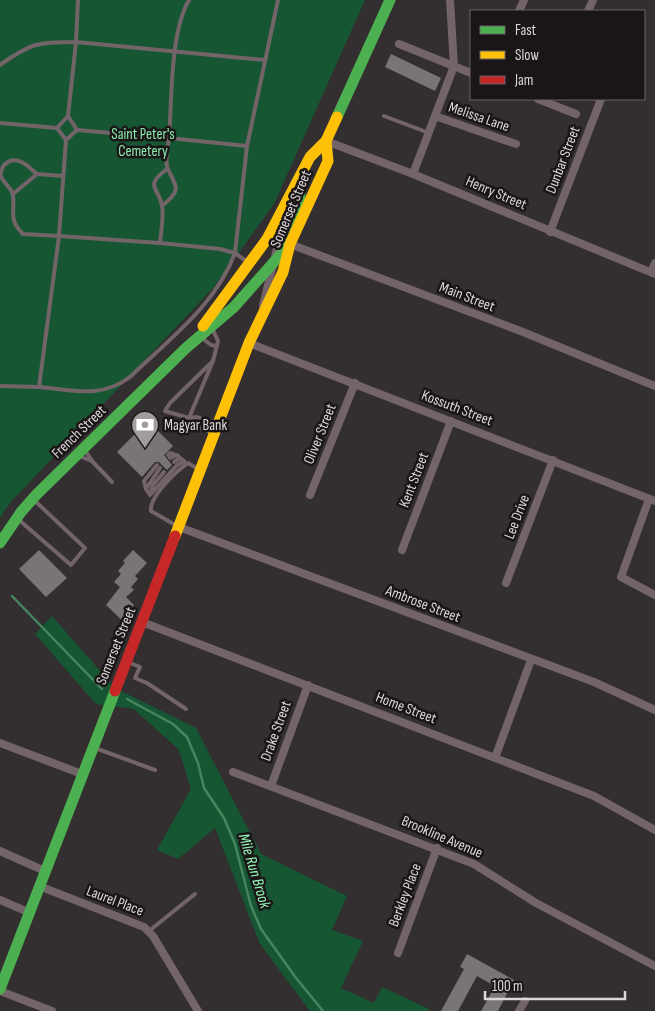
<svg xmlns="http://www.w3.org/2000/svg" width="655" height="1011" font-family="'Sofia Sans Condensed',sans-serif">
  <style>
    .green { fill: #175633 }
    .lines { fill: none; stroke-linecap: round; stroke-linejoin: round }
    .stream { stroke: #46855d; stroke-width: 2.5 }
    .building { fill: #797476 }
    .lane { stroke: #736469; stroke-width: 4 }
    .street { stroke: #736469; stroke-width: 8 }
    .fast { stroke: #4caf50; stroke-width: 11 }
    .slow { stroke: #ffc107; stroke-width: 11 }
    .jam { stroke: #c62828; stroke-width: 11 }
    .labels { text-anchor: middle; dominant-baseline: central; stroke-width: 5; stroke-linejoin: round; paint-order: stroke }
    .street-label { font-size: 15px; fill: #ded7d9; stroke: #1a1517 }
    .park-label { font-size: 15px; fill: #8aecac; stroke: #1a1517 }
    .poi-label { font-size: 15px; fill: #ded7d9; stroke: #1a1517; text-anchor: start }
    .water-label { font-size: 16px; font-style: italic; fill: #96f8b7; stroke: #1a1517 }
  </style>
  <rect width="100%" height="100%" fill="#332e30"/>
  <g class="green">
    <path d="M 0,0 L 365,0 L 274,204 L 214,287 L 9,504 L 0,518 Z"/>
    <path d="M 52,616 L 115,688 L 196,728 L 261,854 L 347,896 L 332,930 L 363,941 L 341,988 L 374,1003 L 382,987 L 429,1009 L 428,1011 L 310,1011 L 260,944 L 215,828 L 178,859 L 157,850 L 191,789 L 179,750 L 134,709 L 96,704 L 35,634 Z"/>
  </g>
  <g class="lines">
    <g class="stream">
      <path d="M 12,596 L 102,689"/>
      <path d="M 127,699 L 173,724 L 187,737 L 198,763 L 204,788 L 224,818 L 235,844 L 251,906 L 261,929 L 296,978 L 323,1011"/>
    </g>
  </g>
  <g class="building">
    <path d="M 391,54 L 441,78 L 435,91 L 385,67 Z"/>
    <path d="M 148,421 L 173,446 L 164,455 L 172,465 L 167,470 L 159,462 L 155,462 L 142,477 L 117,452 Z"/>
    <path d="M 39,550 L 67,578 L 46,597 L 19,569 Z"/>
    <path d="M 133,550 L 147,563 L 135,576 L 138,579 L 131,587 L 134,590 L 126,597 L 134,605 L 128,611 L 130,613 L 126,624 L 106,605 L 120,587 L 114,582 L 121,574 L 118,571 L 125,563 L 123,561 Z"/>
    <path d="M 467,954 L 514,980 L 498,1011 L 481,1011 L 495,986 L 477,976 L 458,1011 L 441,1011 L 464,969 L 460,967 Z"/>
  </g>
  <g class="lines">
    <g class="lane">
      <path d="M 0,65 C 31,43 38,42 76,42 L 78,0"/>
      <path d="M 384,116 L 429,133"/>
      <path d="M 0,123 L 57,128"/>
      <path d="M 77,130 L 169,138 C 172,100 170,32 189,0"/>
      <path d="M 66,140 L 77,130 L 68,116"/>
      <path d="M 63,176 L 37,174 C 28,166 16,153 4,165 C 2,168 0,172 1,176 C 3,183 12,188 13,195 C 15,213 8,219 23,234 L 59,236 L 39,387 C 73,390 101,399 130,377 C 168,340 216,305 235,253 L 220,249 L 160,243 C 161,232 164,217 162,206 C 159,187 143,187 167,169"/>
      <path d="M 13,194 L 37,174"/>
      <path d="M 162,206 C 182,189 177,189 168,169 C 164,162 168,146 169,138 L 247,146"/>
      <path d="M 160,243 L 59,236 L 66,140 L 57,128 L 68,116 L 76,42 L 265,60"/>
      <path d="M 249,263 L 235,253 L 247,146 L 278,0"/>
      <path d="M 212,328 L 218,341 L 213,361 L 170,403 L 165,411 L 189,418 L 213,361"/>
      <path d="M 202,338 L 211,345 L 217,346"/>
      <path d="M 0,386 L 39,387"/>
      <path d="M 213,433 L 200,428 L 189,418 L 196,417 L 216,423"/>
      <path d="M 168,455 L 170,453 L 176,455"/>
      <path d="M 79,456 L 92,461 L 85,450"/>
      <path d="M 170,458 L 177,455 L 180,458"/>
      <path d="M 92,461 L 112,482"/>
      <path d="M 174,462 L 180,458 L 184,461"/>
      <path d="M 160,468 L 146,489 L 150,495 L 177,465 L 184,461"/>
      <path d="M 146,489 L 144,481 L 157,465"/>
      <path d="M 150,494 L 153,485 L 164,472"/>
      <path d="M 19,520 L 71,565 L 85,548 L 34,500"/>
      <path d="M 177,526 L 151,511 C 149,497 176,471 188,463 L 198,469"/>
      <path d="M 128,662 L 140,667 L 135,678 L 147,683 L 186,709"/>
      <path d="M 95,748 L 155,770"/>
      <path d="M 149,931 L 195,894"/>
    </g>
    <g class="street">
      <path d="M 519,11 L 524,0"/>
      <path d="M 588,11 L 593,0"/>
      <path d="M 399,44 L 471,73"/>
      <path d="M 538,99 L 576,114"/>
      <path d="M 435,116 L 454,66 L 450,0"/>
      <path d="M 326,141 L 413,174 L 655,274"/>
      <path d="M 413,174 L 435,116 L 516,144"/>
      <path d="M 550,232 L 601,99"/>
      <path d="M 287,243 L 523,332 L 655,386"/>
      <path d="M 651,272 L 655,263"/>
      <path d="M 263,306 L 279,240"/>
      <path d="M 249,343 L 655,501"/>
      <path d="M 310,495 L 355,383"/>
      <path d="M 649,499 L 621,577 L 655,595"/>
      <path d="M 179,527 L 594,682 L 655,710"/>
      <path d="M 402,550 L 451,421"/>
      <path d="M 506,583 L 553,460"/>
      <path d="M 142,622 L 594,796 L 655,830"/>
      <path d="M 0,743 L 82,774"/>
      <path d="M 495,758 L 531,660"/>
      <path d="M 233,772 L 474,864 L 536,903 L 655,966"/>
      <path d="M 271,786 L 308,685"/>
      <path d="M 0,851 L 45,871"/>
      <path d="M 39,886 L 144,927 L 153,936 L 198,1011"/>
      <path d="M 0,900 L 28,912"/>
      <path d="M 398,953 L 437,848"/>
      <path d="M 0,991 L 52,1011"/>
      <path d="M 519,1011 L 525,1001"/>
    </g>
    <g class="fast">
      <path d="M 337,117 L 390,0"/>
      <path d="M 279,240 L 300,199 L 300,179"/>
      <path d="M 0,543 L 21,512 L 37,494 L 186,348 L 234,307 L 289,245"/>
      <path d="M 0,989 L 115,691"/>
    </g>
    <g class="slow">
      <path d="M 203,326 L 267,239 L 310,157 L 326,141 L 337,117"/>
      <path d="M 175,536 L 249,343 L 283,272 L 290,244 L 328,161 L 326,141"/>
    </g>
    <path class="jam" d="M 115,691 L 175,536"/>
  </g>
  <defs>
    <symbol id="bank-pin" viewBox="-11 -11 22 30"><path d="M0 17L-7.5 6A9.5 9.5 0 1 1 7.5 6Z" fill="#a29c9e" stroke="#1a1517"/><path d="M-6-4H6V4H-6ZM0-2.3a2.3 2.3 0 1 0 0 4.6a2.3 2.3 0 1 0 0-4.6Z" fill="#fff"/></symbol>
  </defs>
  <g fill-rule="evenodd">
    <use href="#bank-pin" x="129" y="409" width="32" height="43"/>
  </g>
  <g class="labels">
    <g class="street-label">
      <text transform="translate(479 117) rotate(19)">Melissa Lane</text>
      <text transform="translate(563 160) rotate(-69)">Dunbar Street</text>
      <text transform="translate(496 193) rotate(23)">Henry Street</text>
      <text transform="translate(291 209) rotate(-67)">Somerset Street</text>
      <text transform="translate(467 297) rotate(21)">Main Street</text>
      <text transform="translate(457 408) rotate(21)">Kossuth Street</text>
      <text transform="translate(79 432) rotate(-44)">French Street</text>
      <text transform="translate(320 434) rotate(-68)">Oliver Street</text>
      <text transform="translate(414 480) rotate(-69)">Kent Street</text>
      <text transform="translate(517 517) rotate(-69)">Lee Drive</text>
      <text transform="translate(423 604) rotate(21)">Ambrose Street</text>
      <text transform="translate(116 646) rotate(-68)">Somerset Street</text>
      <text transform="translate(406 708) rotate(21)">Home Street</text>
      <text transform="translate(276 731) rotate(-70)">Drake Street</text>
      <text transform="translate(442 837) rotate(23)">Brookline Avenue</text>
      <text transform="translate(405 895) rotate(-69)">Berkley Place</text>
      <text transform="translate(115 901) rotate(21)">Laurel Place</text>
    </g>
    <g class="park-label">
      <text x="143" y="134">Saint Peter's<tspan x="143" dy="17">Cemetery</tspan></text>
    </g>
    <g class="poi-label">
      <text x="164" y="425">Magyar Bank</text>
    </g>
    <g class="water-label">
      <text transform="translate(254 871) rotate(73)">Mile Run Brook</text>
    </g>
  </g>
  <rect x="470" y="10" width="175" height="90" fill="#1a1517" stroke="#686365"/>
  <rect x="480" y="26" width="25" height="8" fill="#4caf50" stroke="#686365"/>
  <text x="515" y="35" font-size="15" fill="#ded7d9">Fast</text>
  <rect x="480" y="51" width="25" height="8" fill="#ffc107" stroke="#686365"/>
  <text x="515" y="60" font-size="15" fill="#ded7d9">Slow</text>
  <rect x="480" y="76" width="25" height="8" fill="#c62828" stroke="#686365"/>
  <text x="515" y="85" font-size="15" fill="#ded7d9">Jam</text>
  <path d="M485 991v8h140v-8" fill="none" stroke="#ded7d9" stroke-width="2.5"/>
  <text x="492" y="991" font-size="15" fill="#ded7d9" stroke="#1a1517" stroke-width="4" paint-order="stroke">100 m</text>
</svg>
